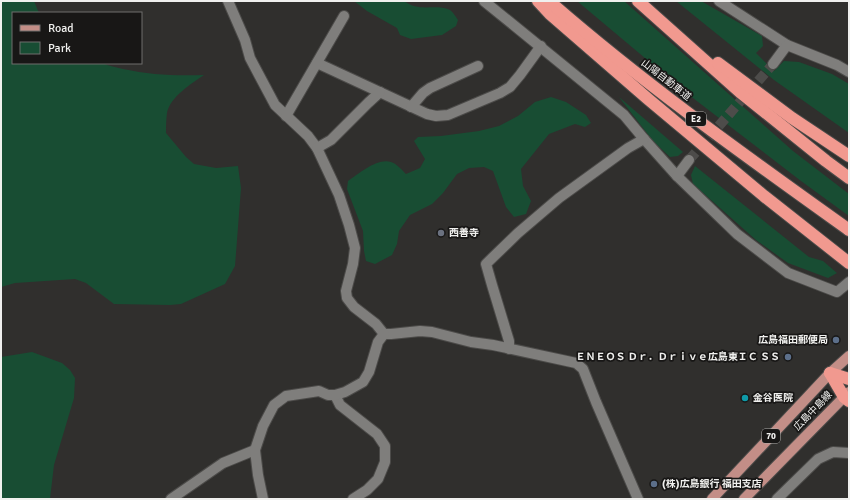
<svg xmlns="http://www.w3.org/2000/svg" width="850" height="500" font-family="Signika,'Noto Sans JP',sans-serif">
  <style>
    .green { fill: #184d33 }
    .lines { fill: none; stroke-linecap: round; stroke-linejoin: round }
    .street-tunnel { stroke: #4d4c4a; stroke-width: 10; stroke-dasharray: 10 5; stroke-linecap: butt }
    .street-casing { stroke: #4c4b49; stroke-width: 12 }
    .primary-casing { stroke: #4c4b49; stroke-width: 12 }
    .highway-casing { stroke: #4c4b49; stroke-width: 14 }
    .street { stroke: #7f7e7c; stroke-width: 10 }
    .primary { stroke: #c38e87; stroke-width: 10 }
    .highway { stroke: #f1998f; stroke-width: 12 }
    .worship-dot { fill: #6b7280; stroke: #181716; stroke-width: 1.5 }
    .service-dot { fill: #5c6f8a; stroke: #181716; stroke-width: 1.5 }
    .culture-dot { fill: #0f9aa8; stroke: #181716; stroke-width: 1.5 }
    .labels { text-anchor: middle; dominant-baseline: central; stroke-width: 3.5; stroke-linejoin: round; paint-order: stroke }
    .shield { fill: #181716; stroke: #afafad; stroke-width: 1 }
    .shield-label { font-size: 9px; font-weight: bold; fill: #f0f0ee }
    .street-label { font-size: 10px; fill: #f0f0ee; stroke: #181716 }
    .poi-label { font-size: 10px; font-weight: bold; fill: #f0f0ee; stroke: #181716; text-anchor: start }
  </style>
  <rect width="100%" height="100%" fill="#302f2d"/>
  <g class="green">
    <path d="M 1,1 L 34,1 L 39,13 L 13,13 L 13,63 L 102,63 C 109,66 116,67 123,69 C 151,75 175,76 204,75 C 191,84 170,97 167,113 C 166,120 166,127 166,133 L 186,157 L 194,164 L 216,168 L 238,166 L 241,188 L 235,266 L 225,284 L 181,304 L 170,305 L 114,304 L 86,283 L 75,279 L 15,283 L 1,287 Z"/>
    <path d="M 354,1 L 404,1 C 420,13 435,3 450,10 C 453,12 456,17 458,20 L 456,26 L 442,35 L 411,39 L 400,35 L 397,28 L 367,11 Z"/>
    <path d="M 577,1 L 624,1 L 793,151 L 849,194 L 849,216 L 801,181 L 689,95 Z"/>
    <path d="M 676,1 L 701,1 L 762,36 L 763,46 L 756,53 L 774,71 L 784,61 L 799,62 L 832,74 L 849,84 L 849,133 L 774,80 Z"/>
    <path d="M 551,97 L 566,102 L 586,115 L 591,123 L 585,127 L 575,124 L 549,134 L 521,169 L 523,186 L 531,201 L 526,214 L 514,217 L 506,207 L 493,171 L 484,167 L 469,168 L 457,174 L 443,193 L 432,204 L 410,215 L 399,231 L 397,244 L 392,255 L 375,264 L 366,261 L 364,251 L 363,231 L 347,189 L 348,181 C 360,173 377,158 391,162 C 396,163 402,170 406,174 L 420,168 L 425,159 L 414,141 L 418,137 L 441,136 L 479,131 L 499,126 L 518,116 L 535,102 Z"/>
    <path d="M 619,97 L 683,152 L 678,156 L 670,157 L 653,141 Z"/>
    <path d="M 695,166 L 809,257 L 823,261 L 837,273 L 828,278 L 788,263 L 756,240 L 693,184 L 691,175 Z"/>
    <path d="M 32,352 L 62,363 L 70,370 L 75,378 L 74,398 L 54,465 L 50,499 L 1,499 L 1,357 Z"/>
  </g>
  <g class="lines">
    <path class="street-tunnel" d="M 689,160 L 773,64"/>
    <defs>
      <g id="street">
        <path d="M 228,1 L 245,40 L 250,58 L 275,105 L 308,136 L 317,148 L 339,195 L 349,225 L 355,248 L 353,264 L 346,291 L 347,298 L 354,307 L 376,324 L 384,334 L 391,334 L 420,331 L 432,332 L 471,342 L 493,345 L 576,363 L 583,369 L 596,402 L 638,499"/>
        <path d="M 484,1 L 624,115 L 644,139 L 677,176 L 737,234 L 788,273 L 837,292 L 849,282"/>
        <path d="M 719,1 L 787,45 L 837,65 L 849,72"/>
        <path d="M 317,63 L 427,114 L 436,116 L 448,115 L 500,93 L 510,87 L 520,75 L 541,46"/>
        <path d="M 773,64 L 787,45"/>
        <path d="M 411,107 L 423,93 L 430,88 L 478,66"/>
        <path d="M 286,116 L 344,16"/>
        <path d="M 317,148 L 331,140 L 368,103 L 380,92"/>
        <path d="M 677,176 L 689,160"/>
        <path d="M 509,349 L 509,341 L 492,285 L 486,264 L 518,233 L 559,198 L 628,148 L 644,139"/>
        <path d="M 335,395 L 340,405 L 377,434 L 385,446 L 385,462 L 378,479 L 367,490 L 353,499"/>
        <path d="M 171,499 L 223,463 L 255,450"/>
        <path d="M 263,499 L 258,475 L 255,450 L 263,426 L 274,405 L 286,396 L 319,391 L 328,395 L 335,395 L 345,392 L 363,382 L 369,372 L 378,342 L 384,334"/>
        <path d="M 777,499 L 818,459 L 833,452 L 849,453"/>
      </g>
      <g id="primary">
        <path d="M 712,499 L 830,373 L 849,356"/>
        <path d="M 744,499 L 849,392"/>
      </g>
      <g id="highway">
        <path d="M 538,1 L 550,14 L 648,99 L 764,196 L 849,263"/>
        <path d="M 549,1 C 644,84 747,157 849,230"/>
        <path d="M 638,1 L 740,92 L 826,161 L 849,178"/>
        <path d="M 718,63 L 792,118 L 849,156"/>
        <path d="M 830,373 L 844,397 L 849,401"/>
        <path d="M 830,373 L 849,379"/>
      </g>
    </defs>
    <use href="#street" class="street-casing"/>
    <use href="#primary" class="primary-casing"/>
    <use href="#highway" class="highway-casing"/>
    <use href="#street" class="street"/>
    <use href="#primary" class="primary"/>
    <use href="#highway" class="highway"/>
  </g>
  <circle class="worship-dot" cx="441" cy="233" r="4"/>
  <g class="service-dot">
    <circle cx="836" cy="340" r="4"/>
    <circle cx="788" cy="357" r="4"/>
    <circle cx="654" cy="484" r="4"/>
  </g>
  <circle class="culture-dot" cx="745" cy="398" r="4"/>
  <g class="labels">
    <g class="shield">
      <rect x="686" y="112" width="20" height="14" rx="3"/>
      <rect x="762" y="429" width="18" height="14" rx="3"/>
    </g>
    <g class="shield-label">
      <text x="696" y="119">E2</text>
      <text x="771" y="436">70</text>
    </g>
    <g class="street-label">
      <text transform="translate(666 80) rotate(38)">山陽自動車道</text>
      <text transform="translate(813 411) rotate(-46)">広島中島線</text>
    </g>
    <g class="poi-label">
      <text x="449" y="233">西善寺</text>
      <text x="828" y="340" text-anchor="end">広島福田郵便局</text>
      <text x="780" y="357" text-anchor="end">ＥＮＥＯＳ Ｄｒ．Ｄｒｉｖｅ広島東ＩＣ ＳＳ</text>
      <text x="753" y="398">金谷医院</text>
      <text x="662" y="484">(株)広島銀行 福田支店</text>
    </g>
  </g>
  <rect width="850" height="500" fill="none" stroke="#f0f0ee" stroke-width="4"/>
  <rect x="12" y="12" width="130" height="52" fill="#181716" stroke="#6e6e6c"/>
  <rect x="20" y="25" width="20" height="6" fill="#c38e87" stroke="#6e6e6c"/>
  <text x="48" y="32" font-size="12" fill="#f0f0ee">Road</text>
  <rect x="20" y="42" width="20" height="12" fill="#184d33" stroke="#6e6e6c"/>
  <text x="48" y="52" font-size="12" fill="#f0f0ee">Park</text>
</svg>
